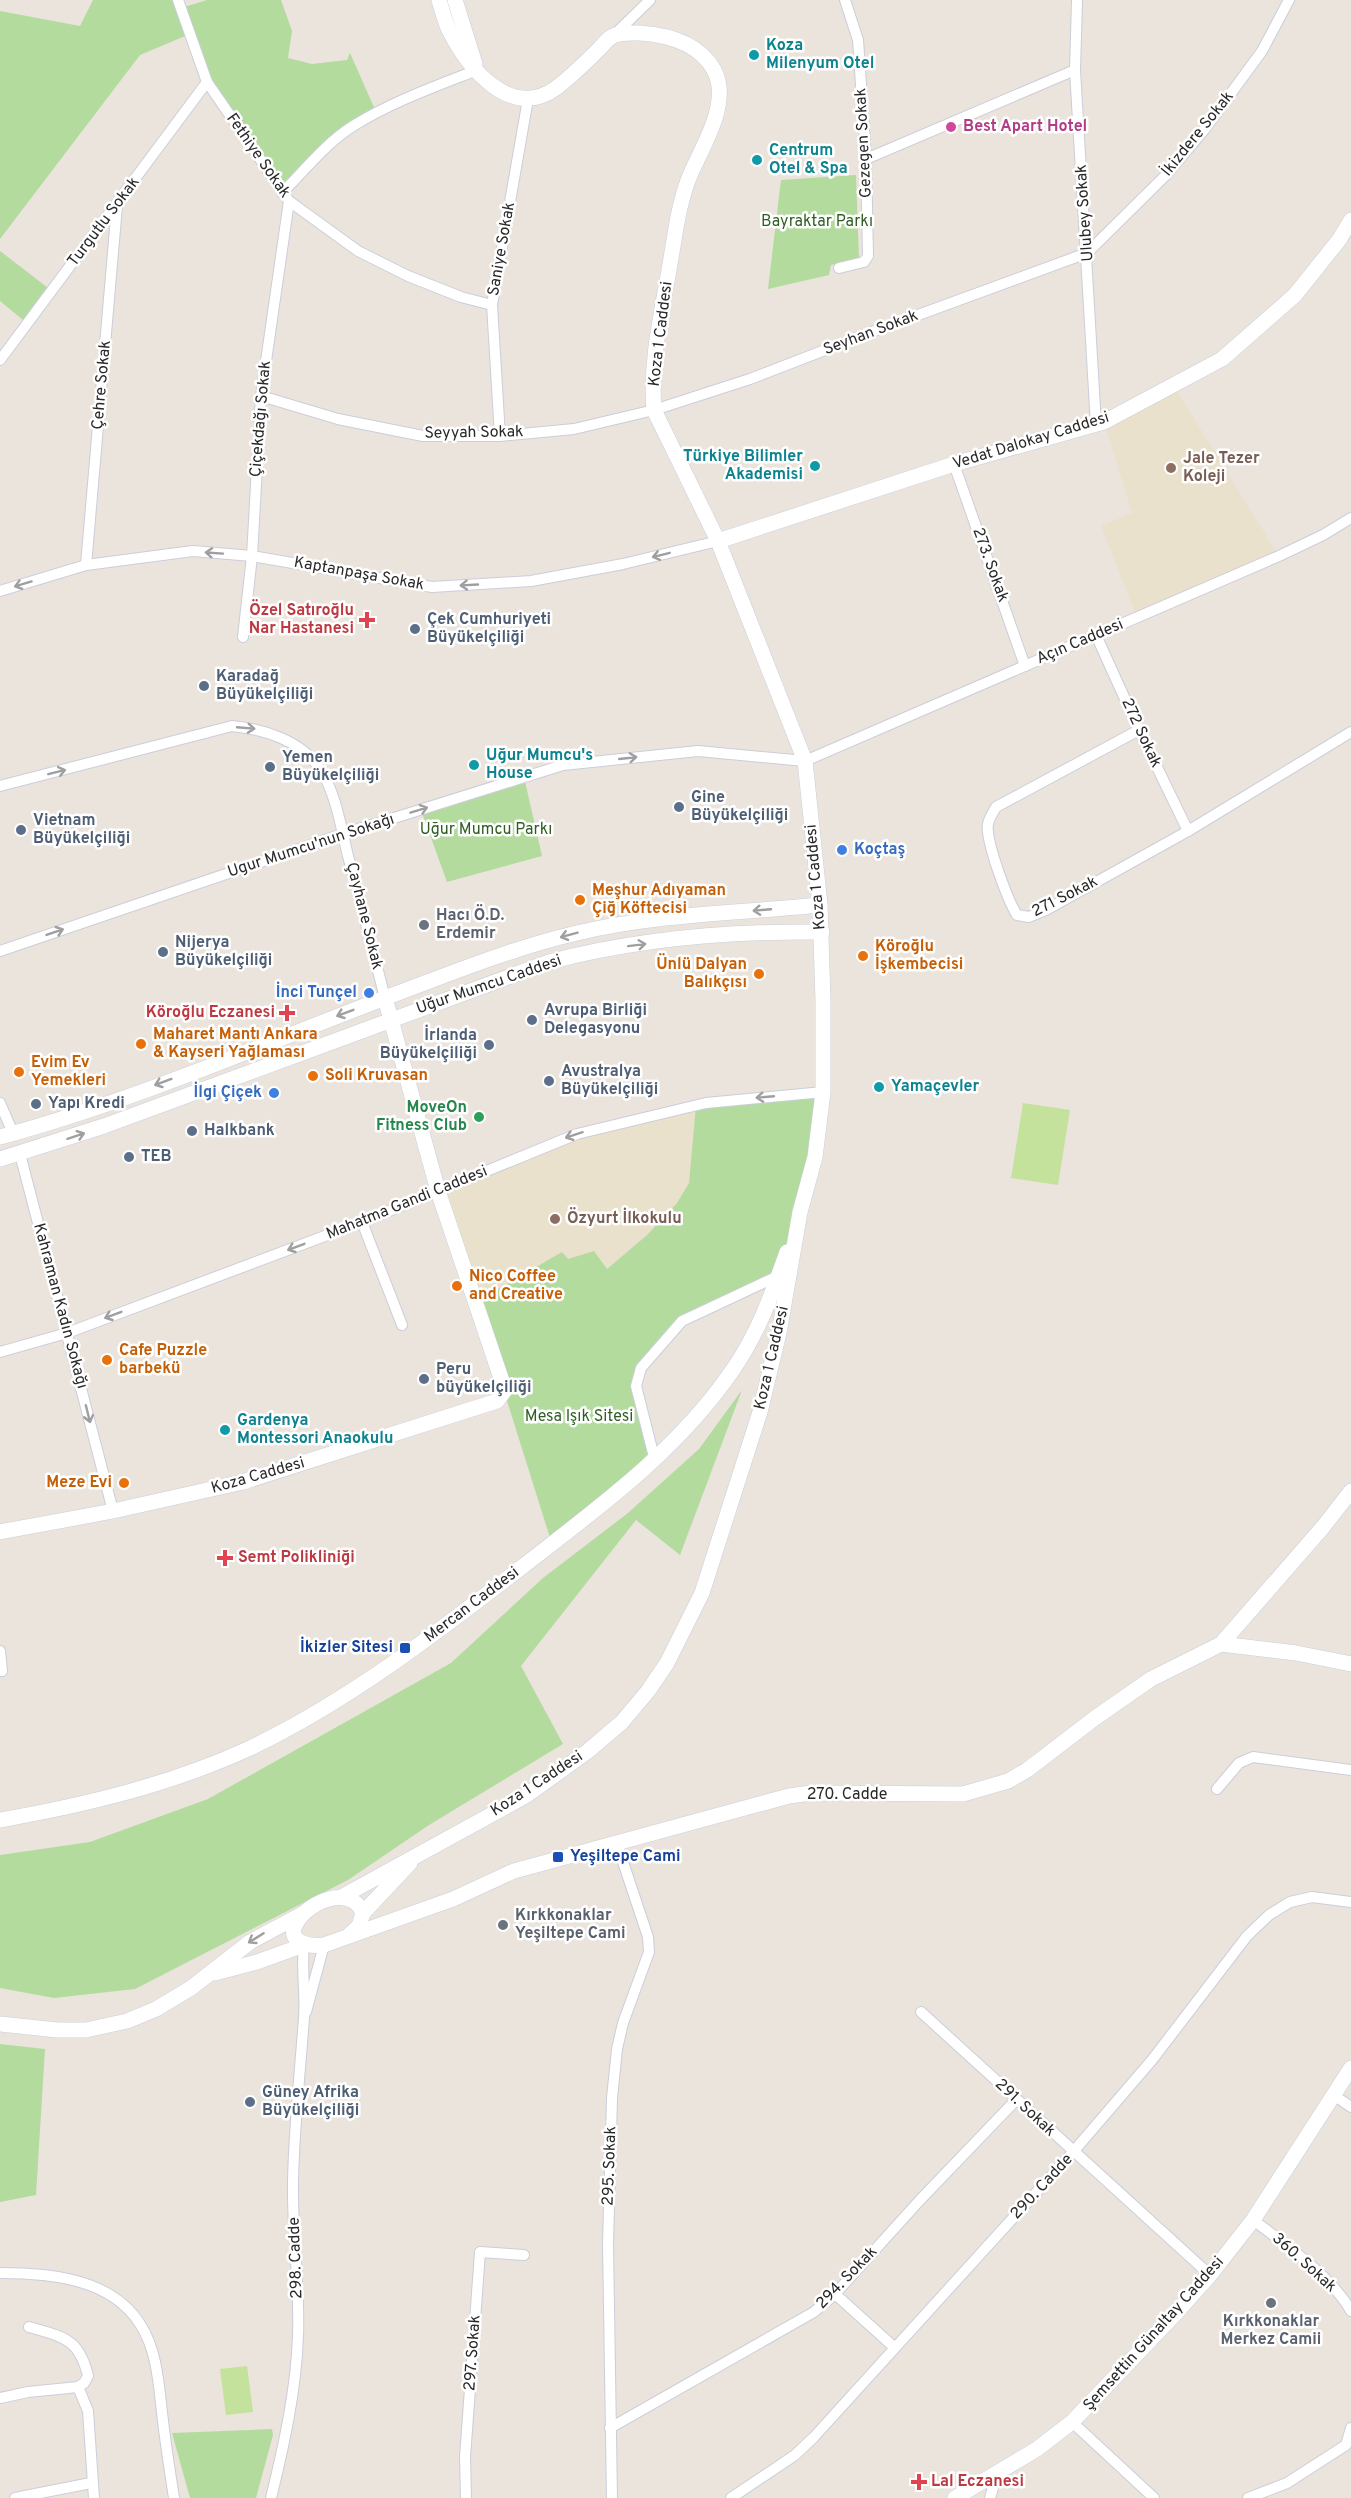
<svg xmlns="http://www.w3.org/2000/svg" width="1351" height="2498" font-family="Overpass,sans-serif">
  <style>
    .education { fill: #eae1cd }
    .green { fill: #b3db9e }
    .pitch { fill: #c4e29b }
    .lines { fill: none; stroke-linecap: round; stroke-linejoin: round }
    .street-casing { stroke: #cbceda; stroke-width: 12 }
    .secondary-casing { stroke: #cbceda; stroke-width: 16 }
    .street { stroke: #fff; stroke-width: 10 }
    .secondary { stroke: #fff; stroke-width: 15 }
    .oneway { stroke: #9f9f9f }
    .culture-dot { fill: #0f9aa8; stroke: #fff; stroke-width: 2 }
    .hotel-dot { fill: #d1479c; stroke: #fff; stroke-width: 2 }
    .education-dot { fill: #8d6e63; stroke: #fff; stroke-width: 2 }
    .health-dot { fill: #e0444e; stroke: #fff; stroke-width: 2 }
    .service-dot { fill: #5c6f8a; stroke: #fff; stroke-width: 2 }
    .shop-dot { fill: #3f7fe0; stroke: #fff; stroke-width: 2 }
    .food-dot { fill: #e8710a; stroke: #fff; stroke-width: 2 }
    .worship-dot { fill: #6b7280; stroke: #fff; stroke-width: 2 }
    .leisure-dot { fill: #2e9e5b; stroke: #fff; stroke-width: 2 }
    .transit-dot { fill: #1a4fb4; stroke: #fff; stroke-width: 2 }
    .labels { text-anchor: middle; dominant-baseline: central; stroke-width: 5; stroke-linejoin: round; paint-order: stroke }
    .culture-label { font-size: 16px; font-weight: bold; fill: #0d838f; stroke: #fff; text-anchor: start }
    .hotel-label { font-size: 16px; font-weight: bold; fill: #b23c85; stroke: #fff; text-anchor: start }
    .street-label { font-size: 16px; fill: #292929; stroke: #fff }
    .park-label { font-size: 16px; fill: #2e5f21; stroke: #fff }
    .education-label { font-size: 16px; font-weight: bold; fill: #785e54; stroke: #fff; text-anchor: start }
    .health-label { font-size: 16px; font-weight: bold; fill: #be3a42; stroke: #fff; text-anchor: end }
    .service-label { font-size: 16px; font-weight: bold; fill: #4e5e75; stroke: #fff; text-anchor: start }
    .shop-label { font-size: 16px; font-weight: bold; fill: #366cbe; stroke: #fff; text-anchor: end }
    .food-label { font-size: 16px; font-weight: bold; fill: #c56008; stroke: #fff; text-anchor: start }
    .worship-label { font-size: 16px; font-weight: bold; fill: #5b616d; stroke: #fff; text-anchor: start }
    .leisure-label { font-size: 16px; font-weight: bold; fill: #27864d; stroke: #fff; text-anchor: end }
    .transit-label { font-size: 16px; font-weight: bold; fill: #164399; stroke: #fff; text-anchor: end }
  </style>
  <rect width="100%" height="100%" fill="#eae4dd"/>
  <g class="education">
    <path d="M 1174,386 L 1279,556 L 1137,618 L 1101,526 L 1132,513 L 1104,422 Z"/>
    <path d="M 696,1105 L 689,1183 L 677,1203 L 647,1235 L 607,1269 L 476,1302 L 438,1191 L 558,1140 Z"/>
  </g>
  <g class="green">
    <path d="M 93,0 L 178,0 L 181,8 L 207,0 L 281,0 L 292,31 L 288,58 L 312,64 L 347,60 L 350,53 L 377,114 L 353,126 L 282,193 L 207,82 L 190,34 L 140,55 L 0,239 L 0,11 L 80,26 Z"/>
    <path d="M 856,175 L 859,258 L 831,265 L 829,275 L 768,289 L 781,180 Z"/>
    <path d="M 0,251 L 52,291 L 28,324 L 0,301 Z"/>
    <path d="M 524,777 L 542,856 L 447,882 L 421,810 Z"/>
    <path d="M 823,1092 L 821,1114 L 778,1276 L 682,1321 L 637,1375 L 655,1461 L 552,1544 L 476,1302 L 562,1252 L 568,1259 L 594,1251 L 607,1269 L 647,1235 L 677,1203 L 689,1183 L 696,1105 Z"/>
    <path d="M 742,1390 L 680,1555 L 636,1520 L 521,1666 L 563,1744 L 429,1825 L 348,1880 L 135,1989 L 54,1998 L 0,1988 L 0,1855 L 90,1842 L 208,1799 L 451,1663 L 543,1578 L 628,1513 L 699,1449 Z"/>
    <path d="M 0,2044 L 45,2049 L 36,2195 L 0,2202 Z"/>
    <path d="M 272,2429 L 273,2435 L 256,2498 L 190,2498 L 172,2433 Z"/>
  </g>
  <g class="pitch">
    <path d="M 1023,1103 L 1070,1110 L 1058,1185 L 1011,1178 Z"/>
    <path d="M 247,2366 L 253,2412 L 226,2415 L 220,2369 Z"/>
  </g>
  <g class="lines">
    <defs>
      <g id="street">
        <path d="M 178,0 L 207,82 L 289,201 L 358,251 L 408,276 L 461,297 L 492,305"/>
        <path d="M 1077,0 L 1075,70 L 1096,425"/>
        <path d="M 614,35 L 650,0"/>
        <path d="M 866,159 L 1075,70"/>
        <path d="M 282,193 C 305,170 326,143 353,126 C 391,102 436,86 477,70"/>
        <path d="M 839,268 L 864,262 L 868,256 L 866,159 L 858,40 L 845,0"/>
        <path d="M 0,360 L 207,82"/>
        <path d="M 261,396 L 338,419 L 423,436 L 500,436 L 574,429 L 654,410 L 750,379 L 869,333 L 1087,253 L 1165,176 L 1204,130 L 1262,51 L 1289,0"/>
        <path d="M 500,436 L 492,305 L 528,99"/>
        <path d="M 954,464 L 1025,666"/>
        <path d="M 86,565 L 117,206"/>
        <path d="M 0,591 L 86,565 L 193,551 L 252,556 L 432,587 L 531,581 L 623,564 L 718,541"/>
        <path d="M 1096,635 L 1139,730 L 1188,831"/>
        <path d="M 243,637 L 252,556 L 261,396 L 289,201"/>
        <path d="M 1139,730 L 996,807 C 993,813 989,818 988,824 C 985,840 1008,901 1017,915 L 1029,917 L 1046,910 L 1188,831 L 1351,732"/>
        <path d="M 0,786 L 232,726 C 263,729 301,740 320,769 C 336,793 341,828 348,856 C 361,903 373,951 385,998"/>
        <path d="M 0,951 L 343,834 L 563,765 L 698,751 L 805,761 L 1279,556 L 1323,535 L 1351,518"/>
        <path d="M 0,1103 L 13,1133"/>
        <path d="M 20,1154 L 113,1511"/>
        <path d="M 362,1222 L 402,1325"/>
        <path d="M 0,1352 L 67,1333 L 362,1222 L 577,1134 L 706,1103 L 823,1092"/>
        <path d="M 655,1461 L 636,1386 L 641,1368 L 682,1321 L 778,1276"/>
        <path d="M 0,1651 L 2,1671 L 0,1671"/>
        <path d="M 1217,1789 L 1239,1763 L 1253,1757 L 1351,1770"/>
        <path d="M 306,2012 L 324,1945"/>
        <path d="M 921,2012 L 1210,2275"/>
        <path d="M 1335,2096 L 1351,2107"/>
        <path d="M 1253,2220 C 1284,2243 1332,2277 1351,2311"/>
        <path d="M 0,2273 C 49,2273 111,2278 140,2324 C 158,2351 159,2389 163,2421 C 166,2447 170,2472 174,2498"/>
        <path d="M 835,2294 L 894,2347"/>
        <path d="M 29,2327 C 63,2337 79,2338 88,2376 L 84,2383 L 78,2387 L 88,2411 L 94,2498"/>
        <path d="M 0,2398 L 28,2392 L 78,2387"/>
        <path d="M 1072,2422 L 1154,2498"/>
        <path d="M 610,2428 L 814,2312 L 835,2294 L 920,2200 L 1016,2100"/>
        <path d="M 15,2498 L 91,2483"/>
        <path d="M 271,2498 C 284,2445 296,2391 298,2336 C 300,2285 292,2233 293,2182 C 294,2127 300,2072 304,2018 C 306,1994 301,1970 304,1945"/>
        <path d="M 466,2498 L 465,2457 L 480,2252 L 524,2255"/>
        <path d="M 612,2498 L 608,2243 L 612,2098 L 617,2049 L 623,2023 L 649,1952 L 648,1937 L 617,1844"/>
        <path d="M 731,2498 L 795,2455 L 814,2437 L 1073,2152 L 1152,2060 L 1247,1936 L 1269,1915 L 1290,1902 L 1312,1897 L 1351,1902"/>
        <path d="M 990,2498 L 997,2475"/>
        <path d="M 1248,2498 L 1287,2483 L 1346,2445 L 1351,2428"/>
      </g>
      <g id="secondary">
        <path d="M 455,0 L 475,64"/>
        <path d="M 718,541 L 954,464 L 1104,422 L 1222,359 L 1295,295 L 1339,240 L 1351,220"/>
        <path d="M 0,1137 C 141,1099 277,1038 414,987 C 467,967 521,946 577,933 C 656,914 740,913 820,905"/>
        <path d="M 0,1159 L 104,1126 L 549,962 C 636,939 731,931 822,932"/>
        <path d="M 0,1532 L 113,1511 L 243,1482 L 497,1401 L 505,1390 L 438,1191 L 385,998"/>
        <path d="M 1221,1644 L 1296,1653 L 1351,1664"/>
        <path d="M 0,1820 C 85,1805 169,1785 248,1749 C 347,1702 435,1634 522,1567 C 598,1508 677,1451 732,1371 C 758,1334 772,1294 787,1252"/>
        <path d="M 343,1896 L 527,1795 L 588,1751 L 622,1722 L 648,1691 L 667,1663 L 702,1593 L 760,1412 L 779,1333 L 800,1212 L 815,1157 L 823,1092 L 823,1001 L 820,905 L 805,761 L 718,541 L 654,410 C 650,362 661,316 669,270 C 675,237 678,203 691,173 C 704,143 731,102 714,70 C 699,43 669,35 640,33 C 632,33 620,32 613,36 C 608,38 604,44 600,48 C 586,62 572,76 556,88 C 511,121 468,68 449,30 C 445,21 442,10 439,0"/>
        <path d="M 363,1913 L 410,1863"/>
        <path d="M 349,1935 L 359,1926 L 363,1913 C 351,1884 309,1901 297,1922 C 284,1942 310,1947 324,1945 L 453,1899 L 514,1871 L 789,1796 L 811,1793 L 963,1794 L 1008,1781 L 1027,1770 L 1095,1718 L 1151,1679 L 1221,1644 L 1323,1527 L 1351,1491"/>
        <path d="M 215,1973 L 257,1962 L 304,1945"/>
        <path d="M 0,2024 L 57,2030 L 86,2030 L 127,2021 L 156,2009 L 191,1988 L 250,1942 L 304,1913"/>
        <path d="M 955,2498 L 1037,2449 L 1072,2422 L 1176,2313 L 1210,2275 L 1253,2220 L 1351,2068"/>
      </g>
    </defs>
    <use href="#street" class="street-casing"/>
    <use href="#secondary" class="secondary-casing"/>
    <use href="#street" class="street"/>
    <use href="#secondary" class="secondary"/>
  </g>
  <defs><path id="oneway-shaft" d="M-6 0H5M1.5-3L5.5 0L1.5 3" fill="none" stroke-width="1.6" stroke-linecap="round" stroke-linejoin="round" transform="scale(1.5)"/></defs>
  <g class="oneway">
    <use href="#oneway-shaft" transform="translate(214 553) rotate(-176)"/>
    <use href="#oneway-shaft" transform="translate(661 555) rotate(166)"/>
    <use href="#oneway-shaft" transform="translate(23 584) rotate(163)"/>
    <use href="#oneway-shaft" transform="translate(469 585) rotate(177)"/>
    <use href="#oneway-shaft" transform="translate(246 728) rotate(5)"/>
    <use href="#oneway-shaft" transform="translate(628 758) rotate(-6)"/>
    <use href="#oneway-shaft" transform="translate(57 772) rotate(-14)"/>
    <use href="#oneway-shaft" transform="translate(419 810) rotate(-17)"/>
    <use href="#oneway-shaft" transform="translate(762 910) rotate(175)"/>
    <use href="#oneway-shaft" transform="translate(55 932) rotate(-19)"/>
    <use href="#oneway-shaft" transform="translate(569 935) rotate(165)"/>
    <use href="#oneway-shaft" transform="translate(637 945) rotate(-7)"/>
    <use href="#oneway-shaft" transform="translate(345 1013) rotate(159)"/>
    <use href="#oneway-shaft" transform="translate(163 1082) rotate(160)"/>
    <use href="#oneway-shaft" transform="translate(765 1097) rotate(175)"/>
    <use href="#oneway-shaft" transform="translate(574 1135) rotate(162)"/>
    <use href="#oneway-shaft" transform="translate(76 1136) rotate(-18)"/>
    <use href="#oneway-shaft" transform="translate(296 1247) rotate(159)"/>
    <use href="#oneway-shaft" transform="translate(113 1315) rotate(159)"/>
    <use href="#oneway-shaft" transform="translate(88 1414) rotate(76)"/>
    <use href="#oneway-shaft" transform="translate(256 1938) rotate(148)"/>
  </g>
  <g class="culture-dot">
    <circle cx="754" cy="55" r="6"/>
    <circle cx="757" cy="160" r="6"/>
    <circle cx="815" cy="466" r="6"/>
    <circle cx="474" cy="765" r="6"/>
    <circle cx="879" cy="1087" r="6"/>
    <circle cx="225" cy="1430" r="6"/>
  </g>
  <circle class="hotel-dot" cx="951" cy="127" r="6"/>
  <g class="education-dot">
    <circle cx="1171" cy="468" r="6"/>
    <circle cx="555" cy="1219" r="6"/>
  </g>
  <g class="health-dot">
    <path d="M364 611h6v6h6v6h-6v6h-6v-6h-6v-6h6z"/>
    <path d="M284 1004h6v6h6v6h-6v6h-6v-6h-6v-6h6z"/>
    <path d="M222 1549h6v6h6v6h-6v6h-6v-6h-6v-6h6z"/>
    <path d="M916 2473h6v6h6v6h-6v6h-6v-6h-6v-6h6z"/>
  </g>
  <g class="service-dot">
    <circle cx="415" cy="629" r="6"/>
    <circle cx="204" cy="686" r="6"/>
    <circle cx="270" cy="767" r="6"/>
    <circle cx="679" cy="807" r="6"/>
    <circle cx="21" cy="830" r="6"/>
    <circle cx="163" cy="952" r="6"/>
    <circle cx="532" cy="1020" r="6"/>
    <circle cx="489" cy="1045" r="6"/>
    <circle cx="549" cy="1081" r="6"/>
    <circle cx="36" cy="1104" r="6"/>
    <circle cx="192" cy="1131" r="6"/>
    <circle cx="129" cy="1157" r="6"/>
    <circle cx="424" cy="1379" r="6"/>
    <circle cx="250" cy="2102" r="6"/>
  </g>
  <g class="shop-dot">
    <circle cx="842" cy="850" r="6"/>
    <circle cx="369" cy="993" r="6"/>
    <circle cx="274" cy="1093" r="6"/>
  </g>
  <g class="food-dot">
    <circle cx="580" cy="900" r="6"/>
    <circle cx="863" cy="956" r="6"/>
    <circle cx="759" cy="974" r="6"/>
    <circle cx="141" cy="1044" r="6"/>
    <circle cx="19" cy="1072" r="6"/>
    <circle cx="313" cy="1076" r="6"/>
    <circle cx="457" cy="1286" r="6"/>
    <circle cx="107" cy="1360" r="6"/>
    <circle cx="124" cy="1483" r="6"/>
  </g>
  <g class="worship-dot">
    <circle cx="424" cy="925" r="6"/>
    <circle cx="503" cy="1925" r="6"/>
    <circle cx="1271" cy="2303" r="6"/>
  </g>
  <circle class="leisure-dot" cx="479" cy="1117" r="6"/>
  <g class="transit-dot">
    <rect x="399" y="1642" width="12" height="12" rx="3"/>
    <rect x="552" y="1851" width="12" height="12" rx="3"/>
  </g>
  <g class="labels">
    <g class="culture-label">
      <text x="766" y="46">Koza<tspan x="766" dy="18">Milenyum Otel</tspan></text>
      <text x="769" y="151">Centrum<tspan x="769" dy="18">Otel &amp; Spa</tspan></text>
      <text x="803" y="457" text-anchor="end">Türkiye Bilimler<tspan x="803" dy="18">Akademisi</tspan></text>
      <text x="486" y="756">Uğur Mumcu's<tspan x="486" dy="18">House</tspan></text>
      <text x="891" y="1087">Yamaçevler</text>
      <text x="237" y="1421">Gardenya<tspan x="237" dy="18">Montessori Anaokulu</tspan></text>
    </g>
    <g class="hotel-label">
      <text x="963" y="127">Best Apart Hotel</text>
    </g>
    <g class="street-label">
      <text transform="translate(1198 134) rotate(-51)">İkizdere Sokak</text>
      <text transform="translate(864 143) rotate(-93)">Gezegen Sokak</text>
      <text transform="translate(258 156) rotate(55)">Fethiye Sokak</text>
      <text transform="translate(1085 213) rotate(-94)">Ulubey Sokak</text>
      <text transform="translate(104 222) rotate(-53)">Turgutlu Sokak</text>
      <text transform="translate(502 249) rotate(-80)">Saniye Sokak</text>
      <text transform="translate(871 333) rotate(-21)">Seyhan Sokak</text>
      <text transform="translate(661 334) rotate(-83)">Koza 1 Caddesi</text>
      <text transform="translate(102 385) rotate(-85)">Çehre Sokak</text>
      <text transform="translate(261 419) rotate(-85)">Çiçekdağı Sokak</text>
      <text transform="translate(474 433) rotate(-1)">Seyyah Sokak</text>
      <text transform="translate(1031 441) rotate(-17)">Vedat Dalokay Caddesi</text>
      <text transform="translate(990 565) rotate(70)">273. Sokak</text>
      <text transform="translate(359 574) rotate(10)">Kaptanpaşa Sokak</text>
      <text transform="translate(1080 642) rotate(-23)">Açın Caddesi</text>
      <text transform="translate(1141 733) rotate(65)">272 Sokak</text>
      <text transform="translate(311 846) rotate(-18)">Ugur Mumcu'nun Sokağı</text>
      <text transform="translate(816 877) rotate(-95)">Koza 1 Caddesi</text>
      <text transform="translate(1065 897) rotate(-27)">271 Sokak</text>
      <text transform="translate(364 916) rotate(76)">Çayhane Sokak</text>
      <text transform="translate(489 985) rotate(-19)">Uğur Mumcu Caddesi</text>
      <text transform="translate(407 1203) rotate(-22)">Mahatma Gandi Caddesi</text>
      <text transform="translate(60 1306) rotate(75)">Kahraman Kadın Sokağı</text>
      <text transform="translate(772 1358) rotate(-77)">Koza 1 Caddesi</text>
      <text transform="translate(258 1476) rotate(-16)">Koza Caddesi</text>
      <text transform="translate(472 1605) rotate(-37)">Mercan Caddesi</text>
      <text transform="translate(537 1784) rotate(-33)">Koza 1 Caddesi</text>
      <text x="847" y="1795">270. Cadde</text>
      <text transform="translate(1025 2108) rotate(43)">291. Sokak</text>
      <text transform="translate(610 2166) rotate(-88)">295. Sokak</text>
      <text transform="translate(1042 2187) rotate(-47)">290. Cadde</text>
      <text transform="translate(296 2258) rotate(-92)">298. Cadde</text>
      <text transform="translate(1304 2263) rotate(42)">360. Sokak</text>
      <text transform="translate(847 2278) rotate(-46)">294. Sokak</text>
      <text transform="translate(1154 2334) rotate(-48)">Şemsettin Günaltay Caddesi</text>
      <text transform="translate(473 2353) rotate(-86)">297. Sokak</text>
    </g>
    <g class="park-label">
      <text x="817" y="222">Bayraktar Parkı</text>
      <text x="486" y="830">Uğur Mumcu Parkı</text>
      <text x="579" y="1417">Mesa Işık Sitesi</text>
    </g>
    <g class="education-label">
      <text x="1183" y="459">Jale Tezer<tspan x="1183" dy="18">Koleji</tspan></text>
      <text x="567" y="1219">Özyurt İlkokulu</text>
    </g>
    <g class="health-label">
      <text x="354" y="611">Özel Satıroğlu<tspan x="354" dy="18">Nar Hastanesi</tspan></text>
      <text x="275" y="1013">Köroğlu Eczanesi</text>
      <text x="238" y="1558" text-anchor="start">Semt Polikliniği</text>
      <text x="931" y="2482" text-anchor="start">Lal Eczanesi</text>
    </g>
    <g class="service-label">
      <text x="427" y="620">Çek Cumhuriyeti<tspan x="427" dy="18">Büyükelçiliği</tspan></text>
      <text x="216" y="677">Karadağ<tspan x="216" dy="18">Büyükelçiliği</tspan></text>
      <text x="282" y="758">Yemen<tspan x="282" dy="18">Büyükelçiliği</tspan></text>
      <text x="691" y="798">Gine<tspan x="691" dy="18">Büyükelçiliği</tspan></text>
      <text x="33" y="821">Vietnam<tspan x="33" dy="18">Büyükelçiliği</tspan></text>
      <text x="175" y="943">Nijerya<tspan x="175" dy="18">Büyükelçiliği</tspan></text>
      <text x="544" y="1011">Avrupa Birliği<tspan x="544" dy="18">Delegasyonu</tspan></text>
      <text x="477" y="1036" text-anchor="end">İrlanda<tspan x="477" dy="18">Büyükelçiliği</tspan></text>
      <text x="561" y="1072">Avustralya<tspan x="561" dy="18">Büyükelçiliği</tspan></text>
      <text x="48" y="1104">Yapı Kredi</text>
      <text x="204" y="1131">Halkbank</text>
      <text x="141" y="1157">TEB</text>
      <text x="436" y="1370">Peru<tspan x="436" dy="18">büyükelçiliği</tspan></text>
      <text x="262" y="2093">Güney Afrika<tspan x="262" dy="18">Büyükelçiliği</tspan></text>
    </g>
    <g class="shop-label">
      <text x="854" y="850" text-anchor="start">Koçtaş</text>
      <text x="357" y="993">İnci Tunçel</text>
      <text x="262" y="1093">İlgi Çiçek</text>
    </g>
    <g class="food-label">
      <text x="592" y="891">Meşhur Adıyaman<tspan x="592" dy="18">Çiğ Köftecisi</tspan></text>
      <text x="875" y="947">Köroğlu<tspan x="875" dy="18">İşkembecisi</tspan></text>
      <text x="747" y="965" text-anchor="end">Ünlü Dalyan<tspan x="747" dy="18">Balıkçısı</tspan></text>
      <text x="153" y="1035">Maharet Mantı Ankara<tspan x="153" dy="18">&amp; Kayseri Yağlaması</tspan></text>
      <text x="31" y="1063">Evim Ev<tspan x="31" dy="18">Yemekleri</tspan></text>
      <text x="325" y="1076">Soli Kruvasan</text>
      <text x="469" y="1277">Nico Coffee<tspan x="469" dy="18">and Creative</tspan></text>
      <text x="119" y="1351">Cafe Puzzle<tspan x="119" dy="18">barbekü</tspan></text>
      <text x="112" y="1483" text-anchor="end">Meze Evi</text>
    </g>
    <g class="worship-label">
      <text x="436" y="916">Hacı Ö.D.<tspan x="436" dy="18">Erdemir</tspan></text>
      <text x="515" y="1916">Kırkkonaklar<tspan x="515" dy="18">Yeşiltepe Cami</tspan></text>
      <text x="1271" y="2322" text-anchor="middle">Kırkkonaklar<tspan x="1271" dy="18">Merkez Camii</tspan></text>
    </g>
    <g class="leisure-label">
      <text x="467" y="1108">MoveOn<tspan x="467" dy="18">Fitness Club</tspan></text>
    </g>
    <g class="transit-label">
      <text x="393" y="1648">İkizler Sitesi</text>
      <text x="570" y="1857" text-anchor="start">Yeşiltepe Cami</text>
    </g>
  </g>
</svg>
